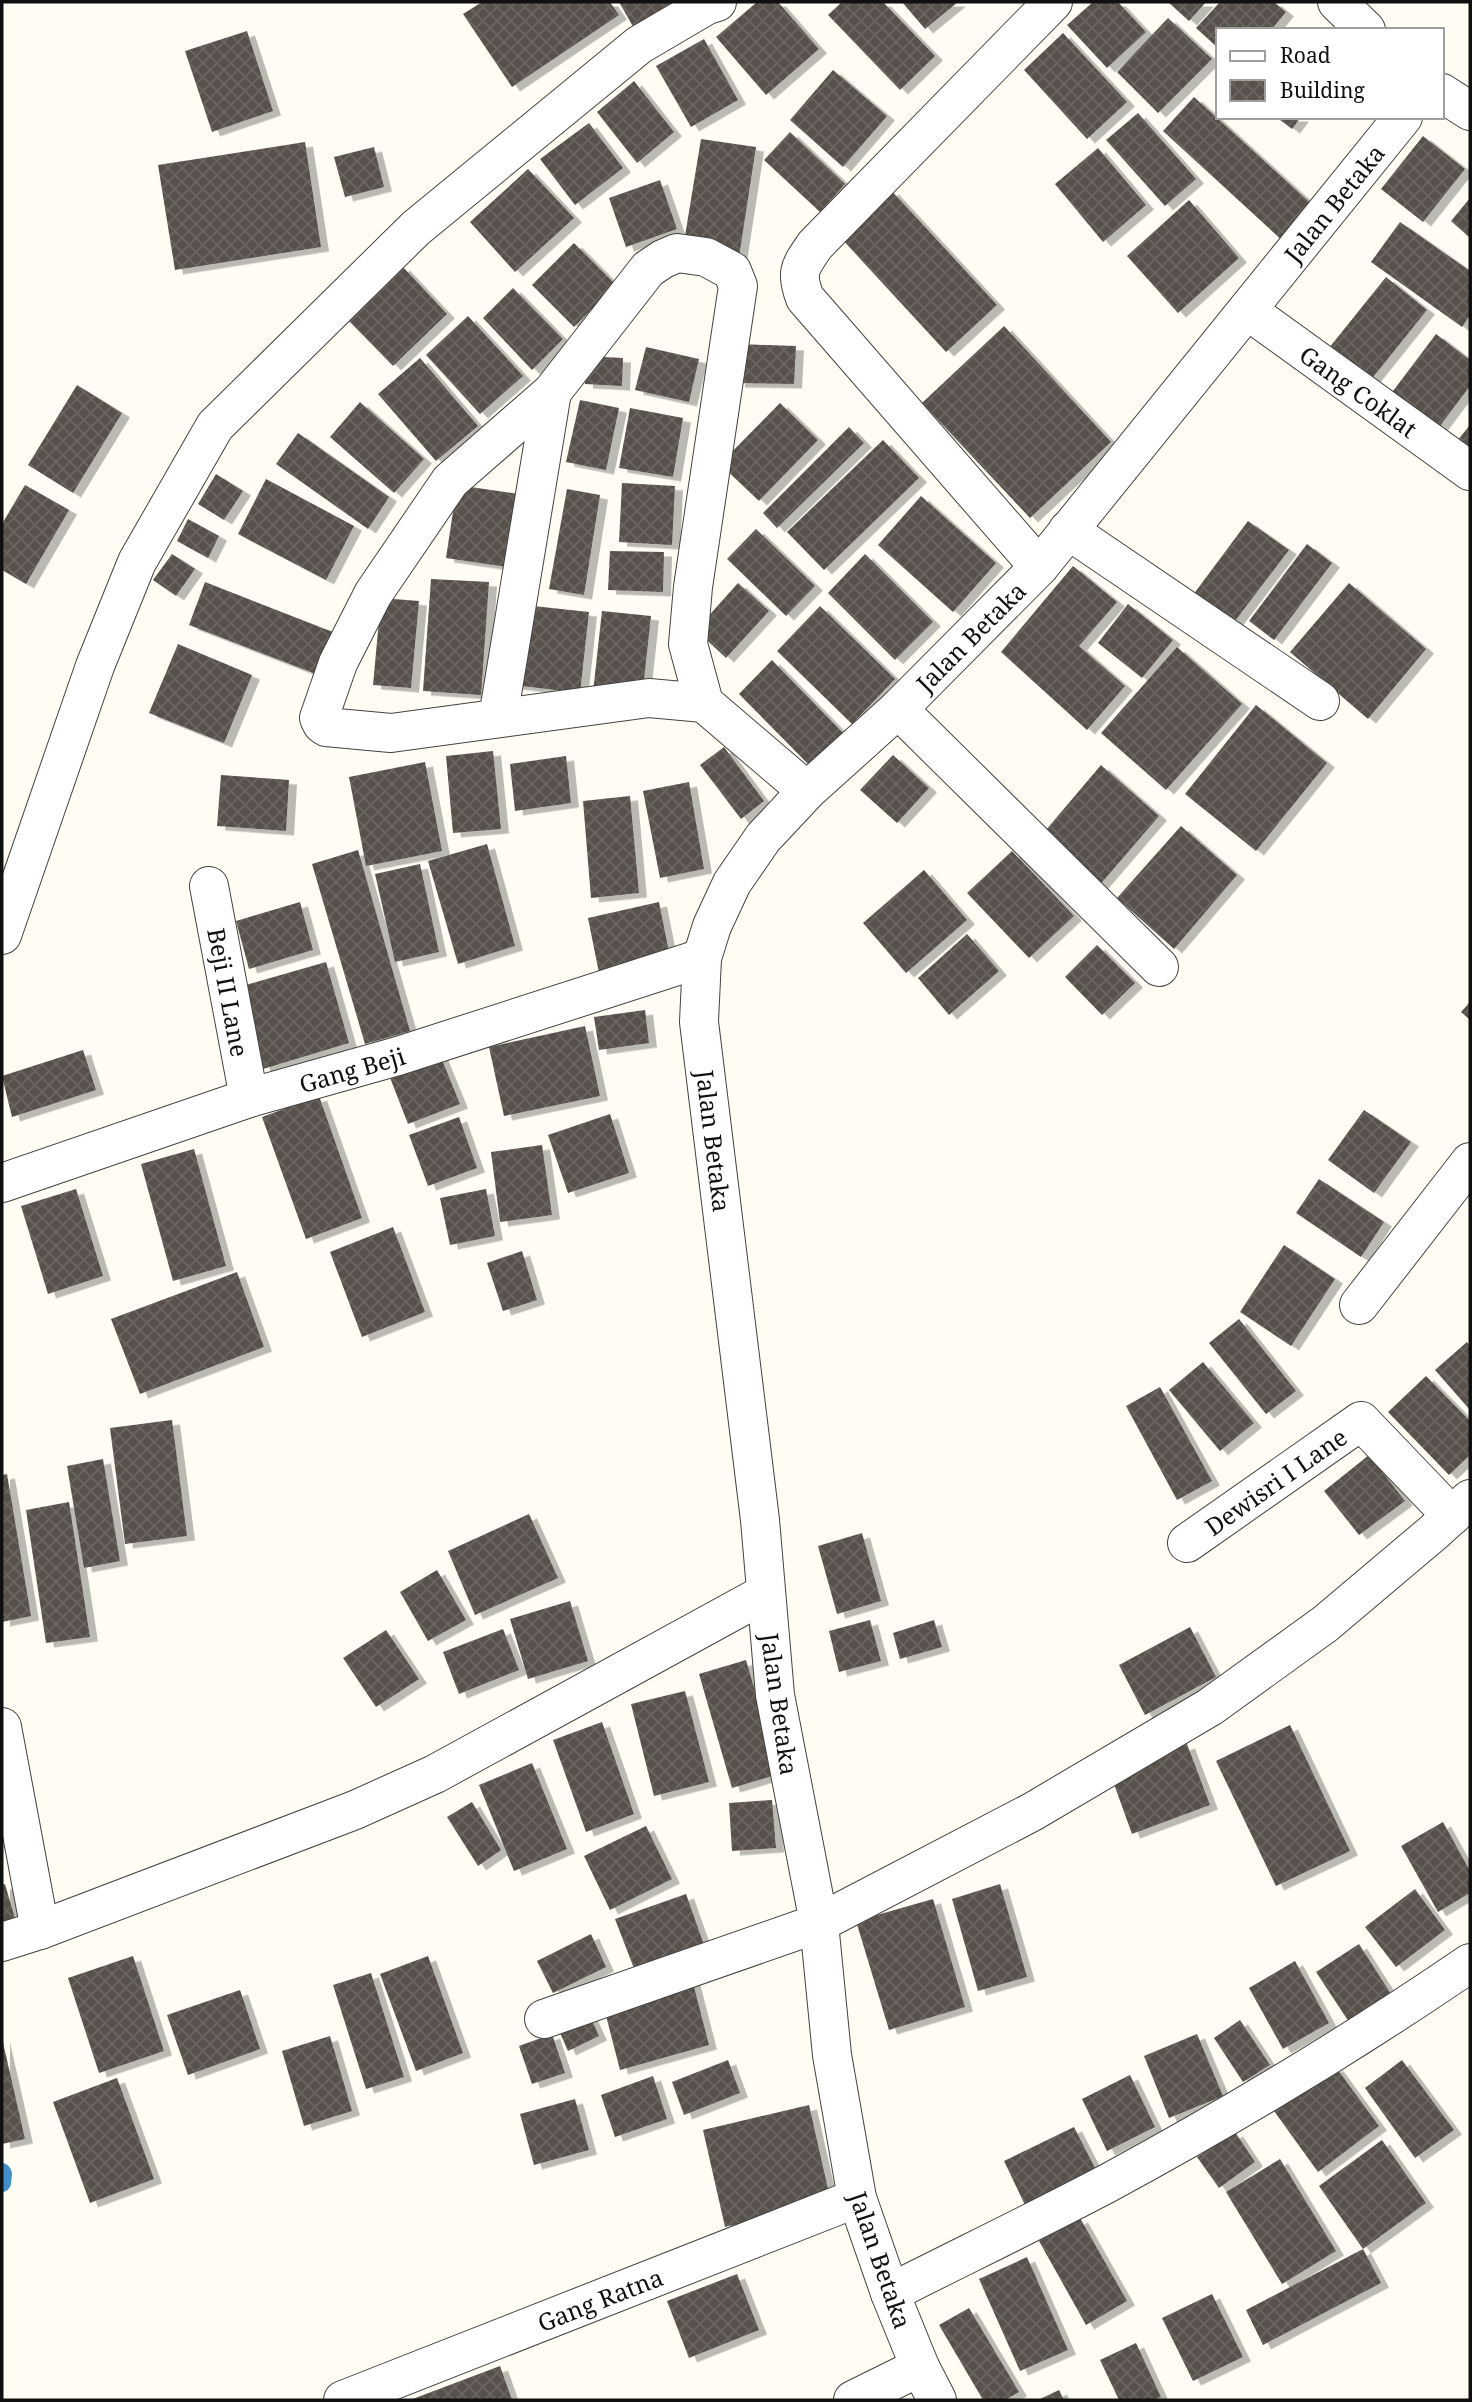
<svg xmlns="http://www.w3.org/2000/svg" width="1472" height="2402" font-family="'Noto Serif',serif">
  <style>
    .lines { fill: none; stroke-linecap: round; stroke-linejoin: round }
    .stream { stroke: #408fcc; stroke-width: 18 }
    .building { fill: url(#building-cross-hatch); filter: url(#shadow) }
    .minor-casing { stroke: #434343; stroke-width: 40 }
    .tertiary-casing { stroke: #434343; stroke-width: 40 }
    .minor { stroke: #fff; stroke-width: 38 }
    .tertiary { stroke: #fff; stroke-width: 38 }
    .labels { text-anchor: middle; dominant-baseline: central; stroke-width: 7; stroke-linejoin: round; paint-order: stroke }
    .street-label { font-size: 24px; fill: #101010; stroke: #fff }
  </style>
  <defs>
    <pattern id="building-cross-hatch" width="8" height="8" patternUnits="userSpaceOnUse" patternTransform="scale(1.75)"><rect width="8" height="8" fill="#58514c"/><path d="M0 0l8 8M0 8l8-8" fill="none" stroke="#6b6561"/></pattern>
    <filter id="shadow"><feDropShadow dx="8" dy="4.5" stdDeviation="0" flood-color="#0004"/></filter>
  </defs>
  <rect width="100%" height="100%" fill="#fffdf3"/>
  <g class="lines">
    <path class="stream" d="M 2,2172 L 3,2174 L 2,2183"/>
  </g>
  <g class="building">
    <path d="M 482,2 L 610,2 L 619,15 L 512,87 L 463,14 Z"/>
    <path d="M 619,2 L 672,2 L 675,7 L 635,30 Z"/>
    <path d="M 757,2 L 778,2 L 819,49 L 766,95 L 716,37 Z"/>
    <path d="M 842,2 L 883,2 L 935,56 L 900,90 L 828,15 Z"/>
    <path d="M 902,2 L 958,2 L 925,29 Z"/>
    <path d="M 1093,2 L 1118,2 L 1146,32 L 1107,68 L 1067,25 Z"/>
    <path d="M 1168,2 L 1206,2 L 1189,21 Z"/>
    <path d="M 1220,2 L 1274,2 L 1286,12 L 1271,30 L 1218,30 L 1218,48 L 1196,28 Z"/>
    <path d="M 1168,18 L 1212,59 L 1158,113 L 1117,72 Z"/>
    <path d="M 247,31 L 273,111 L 212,132 L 185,51 Z"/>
    <path d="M 1063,33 L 1127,102 L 1087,139 L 1024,70 Z"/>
    <path d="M 704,39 L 738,100 L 691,127 L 656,66 Z"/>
    <path d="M 833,70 L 887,116 L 843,167 L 790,120 Z"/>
    <path d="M 634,81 L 674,132 L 637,163 L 597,112 Z"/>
    <path d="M 1194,97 L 1316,208 L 1285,243 L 1163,131 Z"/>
    <path d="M 1138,113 L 1196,179 L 1165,206 L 1106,140 Z"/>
    <path d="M 1276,117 L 1301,117 L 1292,129 Z"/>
    <path d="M 589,123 L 623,168 L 575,205 L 540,159 Z"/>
    <path d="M 790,132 L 845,184 L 820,212 L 764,160 Z"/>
    <path d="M 1423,136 L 1465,169 L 1423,222 L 1381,189 Z"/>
    <path d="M 701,139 L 756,147 L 739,257 L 683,248 Z"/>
    <path d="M 305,142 L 321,247 L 175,270 L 158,165 Z"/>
    <path d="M 374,147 L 384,187 L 345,197 L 334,157 Z"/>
    <path d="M 1098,148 L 1146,205 L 1103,242 L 1055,184 Z"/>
    <path d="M 528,169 L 574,218 L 515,272 L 470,222 Z"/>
    <path d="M 660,180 L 677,229 L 626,247 L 609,198 Z"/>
    <path d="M 891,190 L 997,305 L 946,352 L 840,237 Z"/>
    <path d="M 1470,198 L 1470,238 L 1451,221 Z"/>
    <path d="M 1189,200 L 1239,258 L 1178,313 L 1127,256 Z"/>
    <path d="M 1400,222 L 1470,271 L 1470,315 L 1462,327 L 1371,262 Z"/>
    <path d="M 574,243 L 616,285 L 574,327 L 532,285 Z"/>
    <path d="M 402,266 L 447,314 L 393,366 L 348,320 Z"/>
    <path d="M 1386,277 L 1427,310 L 1370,381 L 1329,348 Z"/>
    <path d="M 513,288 L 563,339 L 532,370 L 483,318 Z"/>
    <path d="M 468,316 L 523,376 L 480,414 L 426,355 Z"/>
    <path d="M 1004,326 L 1111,442 L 1030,518 L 922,403 Z"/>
    <path d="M 1436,334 L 1470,360 L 1470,386 L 1431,438 L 1384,403 Z"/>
    <path d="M 738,344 L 796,346 L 794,384 L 737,383 Z"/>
    <path d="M 646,347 L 699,359 L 689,402 L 635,390 Z"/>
    <path d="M 585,356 L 623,358 L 622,386 L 585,384 Z"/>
    <path d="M 420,358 L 478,426 L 436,461 L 378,394 Z"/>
    <path d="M 77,385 L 122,413 L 73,493 L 28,465 Z"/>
    <path d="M 580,400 L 619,408 L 606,470 L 566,462 Z"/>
    <path d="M 360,402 L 424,459 L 394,493 L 330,437 Z"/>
    <path d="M 780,403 L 818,440 L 759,501 L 720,464 Z"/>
    <path d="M 630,408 L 683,418 L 673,477 L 619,468 Z"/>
    <path d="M 1470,425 L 1470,451 L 1457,441 Z"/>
    <path d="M 849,427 L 864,443 L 777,528 L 763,513 Z"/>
    <path d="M 298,433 L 389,497 L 368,529 L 276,464 Z"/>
    <path d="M 883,440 L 919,478 L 824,570 L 787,532 Z"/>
    <path d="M 216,474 L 243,491 L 224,520 L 198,504 Z"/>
    <path d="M 266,479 L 354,526 L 326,580 L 238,534 Z"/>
    <path d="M 622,483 L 675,486 L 672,545 L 619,542 Z"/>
    <path d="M 25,485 L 69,510 L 26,584 L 2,570 L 2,524 Z"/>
    <path d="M 457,485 L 519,494 L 507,567 L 446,558 Z"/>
    <path d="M 567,489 L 600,495 L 584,595 L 549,589 Z"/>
    <path d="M 921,496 L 996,563 L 953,612 L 878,545 Z"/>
    <path d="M 188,519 L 219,536 L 208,558 L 177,541 Z"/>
    <path d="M 1248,521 L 1289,550 L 1232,625 L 1193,595 Z"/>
    <path d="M 756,529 L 815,586 L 786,616 L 727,559 Z"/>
    <path d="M 1307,544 L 1332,563 L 1274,640 L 1249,621 Z"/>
    <path d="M 610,551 L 664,552 L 663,592 L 608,590 Z"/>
    <path d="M 172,554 L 195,569 L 176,596 L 153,580 Z"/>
    <path d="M 865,554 L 933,622 L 895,660 L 828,593 Z"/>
    <path d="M 1073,566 L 1117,602 L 1079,646 L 1125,686 L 1087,730 L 1001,652 Z"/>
    <path d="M 431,579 L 489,582 L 481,695 L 423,691 Z"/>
    <path d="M 205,582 L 338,634 L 321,676 L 189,625 Z"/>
    <path d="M 738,583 L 769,611 L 726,658 L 696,630 Z"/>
    <path d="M 1349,583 L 1426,649 L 1368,719 L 1290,652 Z"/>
    <path d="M 381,598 L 419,601 L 411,688 L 373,685 Z"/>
    <path d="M 1128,604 L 1173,640 L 1142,678 L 1098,643 Z"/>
    <path d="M 524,605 L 589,612 L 580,693 L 514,685 Z"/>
    <path d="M 820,606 L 895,679 L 852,724 L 777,651 Z"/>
    <path d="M 602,611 L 651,616 L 642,698 L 593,692 Z"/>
    <path d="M 178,644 L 252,675 L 224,743 L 149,713 Z"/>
    <path d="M 1177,647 L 1242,704 L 1166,790 L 1101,733 Z"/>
    <path d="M 772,660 L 844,734 L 810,766 L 739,694 Z"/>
    <path d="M 1256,705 L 1327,763 L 1256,851 L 1185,794 Z"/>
    <path d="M 724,747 L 764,801 L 741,819 L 700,765 Z"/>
    <path d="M 493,751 L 501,829 L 453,833 L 446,756 Z"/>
    <path d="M 893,755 L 929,788 L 897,823 L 860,790 Z"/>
    <path d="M 566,756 L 571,803 L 515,811 L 510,764 Z"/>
    <path d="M 425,762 L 442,851 L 366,866 L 349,777 Z"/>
    <path d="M 1101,765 L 1159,816 L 1098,887 L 1040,837 Z"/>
    <path d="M 221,775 L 289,780 L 286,831 L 217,826 Z"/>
    <path d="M 689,782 L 704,869 L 660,878 L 643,791 Z"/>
    <path d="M 630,796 L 639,893 L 591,898 L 583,801 Z"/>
    <path d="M 1181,826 L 1237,875 L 1174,949 L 1117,898 Z"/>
    <path d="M 487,844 L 515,946 L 458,964 L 428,861 Z"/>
    <path d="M 358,850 L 410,1031 L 365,1044 L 312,864 Z"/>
    <path d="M 1012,851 L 1074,916 L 1029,958 L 967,893 Z"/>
    <path d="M 420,864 L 439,952 L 395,962 L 375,874 Z"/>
    <path d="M 924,870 L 967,920 L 906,973 L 863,923 Z"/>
    <path d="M 300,902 L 313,950 L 249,969 L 236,921 Z"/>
    <path d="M 659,902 L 670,957 L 599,973 L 588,918 Z"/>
    <path d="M 967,934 L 999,971 L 949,1015 L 918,978 Z"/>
    <path d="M 1097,945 L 1135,983 L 1102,1015 L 1065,977 Z"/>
    <path d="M 326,962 L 349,1043 L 263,1069 L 239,987 Z"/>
    <path d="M 1470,1002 L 1470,1020 L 1461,1012 Z"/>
    <path d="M 645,1010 L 649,1043 L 599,1050 L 594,1017 Z"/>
    <path d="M 585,1026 L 600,1096 L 504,1116 L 489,1047 Z"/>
    <path d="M 83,1050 L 96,1090 L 12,1117 L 2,1076 Z"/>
    <path d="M 440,1055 L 460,1104 L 408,1124 L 389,1075 Z"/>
    <path d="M 319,1096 L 362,1218 L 306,1239 L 262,1117 Z"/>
    <path d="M 1364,1110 L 1411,1142 L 1374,1193 L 1328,1160 Z"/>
    <path d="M 610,1114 L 629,1173 L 568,1193 L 548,1135 Z"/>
    <path d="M 459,1117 L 477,1168 L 428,1186 L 409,1135 Z"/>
    <path d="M 542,1145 L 552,1215 L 500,1222 L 491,1152 Z"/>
    <path d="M 194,1149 L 226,1266 L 173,1281 L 141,1164 Z"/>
    <path d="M 1319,1179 L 1384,1222 L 1361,1257 L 1296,1213 Z"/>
    <path d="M 76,1189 L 103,1276 L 48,1294 L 21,1206 Z"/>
    <path d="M 486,1189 L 495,1236 L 450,1245 L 440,1198 Z"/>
    <path d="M 393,1227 L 425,1312 L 362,1337 L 330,1252 Z"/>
    <path d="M 1284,1245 L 1335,1279 L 1291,1346 L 1240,1312 Z"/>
    <path d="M 522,1251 L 537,1300 L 503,1311 L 487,1263 Z"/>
    <path d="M 237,1272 L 264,1347 L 140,1394 L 111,1319 Z"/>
    <path d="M 1239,1319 L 1296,1391 L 1266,1414 L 1209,1343 Z"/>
    <path d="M 1467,1342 L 1470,1346 L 1470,1410 L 1435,1370 Z"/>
    <path d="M 1203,1362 L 1254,1423 L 1220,1451 L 1169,1390 Z"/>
    <path d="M 1426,1376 L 1470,1421 L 1470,1455 L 1449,1475 L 1388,1412 Z"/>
    <path d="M 1160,1387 L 1212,1481 L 1177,1500 L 1126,1406 Z"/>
    <path d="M 172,1420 L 187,1536 L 125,1544 L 110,1428 Z"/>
    <path d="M 1369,1455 L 1405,1501 L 1359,1535 L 1324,1491 Z"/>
    <path d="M 103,1459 L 120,1561 L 84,1568 L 67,1466 Z"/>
    <path d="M 7,1474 L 31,1616 L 2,1622 L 2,1475 Z"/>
    <path d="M 69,1502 L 90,1637 L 46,1643 L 26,1510 Z"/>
    <path d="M 529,1514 L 558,1578 L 475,1615 L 448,1551 Z"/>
    <path d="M 862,1533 L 881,1601 L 837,1614 L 818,1546 Z"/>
    <path d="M 437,1570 L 466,1620 L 428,1641 L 400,1592 Z"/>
    <path d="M 570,1601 L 588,1661 L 528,1679 L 510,1619 Z"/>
    <path d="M 870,1620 L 881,1661 L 839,1672 L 829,1631 Z"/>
    <path d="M 934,1620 L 942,1647 L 900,1659 L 893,1633 Z"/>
    <path d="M 1190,1627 L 1216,1677 L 1145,1715 L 1119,1665 Z"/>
    <path d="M 503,1629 L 519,1670 L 459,1694 L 443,1652 Z"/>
    <path d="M 386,1630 L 419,1679 L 376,1707 L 343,1658 Z"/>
    <path d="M 746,1660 L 779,1774 L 732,1788 L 699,1674 Z"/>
    <path d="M 685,1691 L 709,1782 L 654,1796 L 631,1704 Z"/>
    <path d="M 602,1722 L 634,1814 L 586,1832 L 553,1740 Z"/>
    <path d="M 1290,1725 L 1350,1851 L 1276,1886 L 1216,1761 Z"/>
    <path d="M 1187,1744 L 1210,1805 L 1132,1834 L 1110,1773 Z"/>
    <path d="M 532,1763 L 567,1849 L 514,1871 L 479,1785 Z"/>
    <path d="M 772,1800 L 776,1848 L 732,1851 L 729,1803 Z"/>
    <path d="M 472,1802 L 501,1850 L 478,1866 L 447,1817 Z"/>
    <path d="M 1443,1822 L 1470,1871 L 1470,1893 L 1438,1912 L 1401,1846 Z"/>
    <path d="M 646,1826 L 672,1879 L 610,1910 L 584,1856 Z"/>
    <path d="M 5,1884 L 18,1929 L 2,1934 L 2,1885 Z"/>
    <path d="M 1000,1884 L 1027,1977 L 978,1991 L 952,1899 Z"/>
    <path d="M 1415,1889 L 1445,1930 L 1396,1967 L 1365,1927 Z"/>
    <path d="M 686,1894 L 704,1945 L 635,1971 L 615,1919 Z"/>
    <path d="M 933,1899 L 965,2007 L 889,2030 L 856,1921 Z"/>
    <path d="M 591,1934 L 606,1967 L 553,1993 L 537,1961 Z"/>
    <path d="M 1359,1944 L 1391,1994 L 1349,2022 L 1316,1972 Z"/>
    <path d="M 133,1956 L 164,2051 L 99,2073 L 68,1978 Z"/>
    <path d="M 428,1956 L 463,2053 L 416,2071 L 380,1974 Z"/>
    <path d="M 1295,1961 L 1329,2023 L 1283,2049 L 1249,1988 Z"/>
    <path d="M 371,1973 L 404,2077 L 366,2089 L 333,1985 Z"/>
    <path d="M 692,1979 L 709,2045 L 620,2070 L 603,2004 Z"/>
    <path d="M 240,1990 L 260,2049 L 188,2075 L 167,2015 Z"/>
    <path d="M 588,2012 L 599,2036 L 568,2051 L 557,2026 Z"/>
    <path d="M 1240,2020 L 1270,2065 L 1243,2082 L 1214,2038 Z"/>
    <path d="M 552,2034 L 565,2073 L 532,2084 L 519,2046 Z"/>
    <path d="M 1197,2034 L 1223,2096 L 1169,2118 L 1144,2056 Z"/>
    <path d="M 330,2036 L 352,2111 L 304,2126 L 282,2051 Z"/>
    <path d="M 2,2038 L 25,2139 L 2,2144 Z"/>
    <path d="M 728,2060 L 740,2093 L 684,2115 L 672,2082 Z"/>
    <path d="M 1402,2060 L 1454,2130 L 1415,2158 L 1365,2088 Z"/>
    <path d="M 1335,2066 L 1379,2126 L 1318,2172 L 1274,2111 Z"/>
    <path d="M 1130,2075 L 1155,2127 L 1107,2151 L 1082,2099 Z"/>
    <path d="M 653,2076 L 667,2119 L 615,2137 L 601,2095 Z"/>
    <path d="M 117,2078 L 154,2179 L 90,2203 L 53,2102 Z"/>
    <path d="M 575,2099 L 589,2150 L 534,2165 L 520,2114 Z"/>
    <path d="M 809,2105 L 831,2202 L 725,2227 L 703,2130 Z"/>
    <path d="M 1074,2127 L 1096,2170 L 1025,2205 L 1004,2161 Z"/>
    <path d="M 1235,2132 L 1255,2162 L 1219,2188 L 1197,2157 Z"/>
    <path d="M 1382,2140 L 1426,2203 L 1363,2249 L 1381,2283 L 1263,2345 L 1246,2310 L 1363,2249 L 1319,2186 Z"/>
    <path d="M 1280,2159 L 1336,2251 L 1282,2284 L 1226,2192 Z"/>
    <path d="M 1080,2218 L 1127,2301 L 1086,2325 L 1039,2241 Z"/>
    <path d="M 1027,2257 L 1068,2350 L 1020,2371 L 979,2279 Z"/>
    <path d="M 737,2274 L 759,2330 L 689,2358 L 667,2301 Z"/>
    <path d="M 1212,2294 L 1243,2357 L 1193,2381 L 1162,2318 Z"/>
    <path d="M 969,2308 L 1019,2392 L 1005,2400 L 983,2400 L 939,2325 Z"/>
    <path d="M 1136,2343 L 1161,2397 L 1154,2400 L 1119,2400 L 1100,2360 Z"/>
    <path d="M 500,2366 L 512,2400 L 410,2400 Z"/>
    <path d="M 1059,2390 L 1064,2400 L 1038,2400 Z"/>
  </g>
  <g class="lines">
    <defs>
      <g id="minor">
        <path d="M 1442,93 L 1470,111"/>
        <path id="s1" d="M 1247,310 L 1470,471"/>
        <path d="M 1068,530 L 1320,701"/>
        <path d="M 1039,567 L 805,298 C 795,272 800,267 815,245 L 1053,2"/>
        <path d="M 704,703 L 688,644 L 693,587 L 738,286 L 732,271 L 706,257 L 677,253 L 663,259 L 648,269 L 552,392 L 450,481 L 373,594 L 338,663 L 319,718 L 322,724 L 326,727 L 391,733 L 649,698 L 704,703 L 807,791"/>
        <path d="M 898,709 L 1159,967"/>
        <path d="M 498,718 L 552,392"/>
        <path id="s2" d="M 209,886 L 249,1098"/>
        <path d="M 2,935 L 95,666 L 137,562 L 215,426 L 416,228 L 639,45 L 707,5 L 717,2"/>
        <path id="s3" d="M 2,1183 L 249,1098 L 398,1056 L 702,958"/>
        <path d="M 1359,1305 L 1470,1162"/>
        <path id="s4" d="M 1187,1543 L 1361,1421 L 1452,1516"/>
        <path d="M 2,1727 L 40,1930"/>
        <path d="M 2,1942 L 40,1930 L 355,1810 L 435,1774 L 766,1593"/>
        <path d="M 544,2019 L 819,1923 L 1032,1812 L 1210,1707 L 1325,1624 L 1434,1532 L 1470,1499"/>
        <path d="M 890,2293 C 963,2256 1036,2221 1108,2183 C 1232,2116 1353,2043 1470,1963"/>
        <path id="s5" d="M 343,2400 L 857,2198"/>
        <path d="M 853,2400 L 920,2367"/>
      </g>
      <g id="tertiary">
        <path d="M 1337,2 L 1366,30"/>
        <path id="s6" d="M 937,2400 L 920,2367 L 890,2293 L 857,2198 L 832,2055 L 819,1923 L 775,1695 L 760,1520 L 699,1022 L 702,958 L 712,926 L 732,883 L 763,838 L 807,791 L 898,709 L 1039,567 L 1403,117"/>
      </g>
    </defs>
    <use href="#minor" class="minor-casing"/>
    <use href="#tertiary" class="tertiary-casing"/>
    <use href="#minor" class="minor"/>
    <use href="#tertiary" class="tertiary"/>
  </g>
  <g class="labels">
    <g class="street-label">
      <text stroke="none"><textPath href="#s6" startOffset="2460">Jalan Betaka</textPath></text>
      <text stroke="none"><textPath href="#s1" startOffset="138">Gang Coklat</textPath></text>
      <text stroke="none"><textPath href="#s6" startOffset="1894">Jalan Betaka</textPath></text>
      <text stroke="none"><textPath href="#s2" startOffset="108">Beji II Lane</textPath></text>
      <text stroke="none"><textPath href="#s3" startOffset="368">Gang Beji</textPath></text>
      <text transform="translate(714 1141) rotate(83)">Jalan Betaka</text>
      <text stroke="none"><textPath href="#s4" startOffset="108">Dewisri I Lane</textPath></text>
      <text transform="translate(780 1704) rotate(82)">Jalan Betaka</text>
      <text transform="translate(881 2260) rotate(71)">Jalan Betaka</text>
      <text stroke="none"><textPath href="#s5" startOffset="276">Gang Ratna</textPath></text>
    </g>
  </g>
  <rect width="1472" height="2402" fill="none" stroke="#101010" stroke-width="7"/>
  <rect x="1216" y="28" width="228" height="91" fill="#ffffff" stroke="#9f9f9f" stroke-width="2"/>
  <rect x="1230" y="51" width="35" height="10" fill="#ffffff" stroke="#9f9f9f" stroke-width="2"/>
  <text x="1280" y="63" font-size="21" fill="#101010">Road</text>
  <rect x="1230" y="80" width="35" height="21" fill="url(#building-cross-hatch)" stroke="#9f9f9f" stroke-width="2"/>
  <text x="1280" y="98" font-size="21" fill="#101010">Building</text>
</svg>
